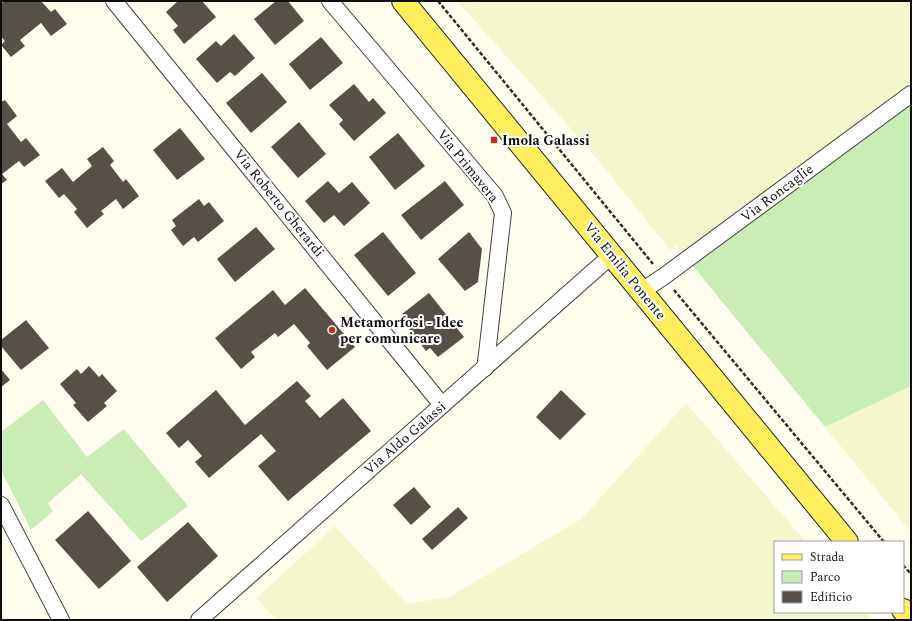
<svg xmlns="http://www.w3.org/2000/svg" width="912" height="621" font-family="Spectral,serif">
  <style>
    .farmland { fill: #f4f7cc }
    .green { fill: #caecb5 }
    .building { fill: #575049 }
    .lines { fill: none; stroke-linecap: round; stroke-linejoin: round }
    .street-casing { stroke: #404040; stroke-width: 18 }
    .primary-casing { stroke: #1e1e1e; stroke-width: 24 }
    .path { stroke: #2f2f2f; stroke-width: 2.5; stroke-dasharray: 4 2; stroke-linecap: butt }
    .street { stroke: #fff; stroke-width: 16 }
    .primary { stroke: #ffee5e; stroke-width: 22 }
    .poi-dot { fill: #c52d1d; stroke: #fff; stroke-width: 1.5 }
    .labels { text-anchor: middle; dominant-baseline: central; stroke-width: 4; stroke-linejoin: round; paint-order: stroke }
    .poi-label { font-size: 14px; font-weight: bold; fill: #0d0d0d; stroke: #fff; text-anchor: start }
    .street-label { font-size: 14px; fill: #0d0d0d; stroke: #fff }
  </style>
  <rect width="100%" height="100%" fill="#fffeee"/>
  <g class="farmland">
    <path d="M 457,1 L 911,1 L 911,96 L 692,265 L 676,246 L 670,250 L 589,149 Z"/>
    <path d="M 911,386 L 911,532 L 825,427 Z"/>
    <path d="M 686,403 L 806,542 L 775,542 L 775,612 L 866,612 L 873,620 L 277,620 L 256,598 L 335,526 L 407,604 L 449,597 L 581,519 Z"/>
  </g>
  <g class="green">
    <path d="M 911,96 L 911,386 L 825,427 L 692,265 Z"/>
    <path d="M 43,400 L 87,457 L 124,429 L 188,506 L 141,541 L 81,474 L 48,503 L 53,511 L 31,530 L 1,470 L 1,432 Z"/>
  </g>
  <g class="building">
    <path d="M 4,1 L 41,1 L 51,12 L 55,9 L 67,24 L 51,36 L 41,23 L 20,40 L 25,46 L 11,57 L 1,45 L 5,41 L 1,37 L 1,4 Z"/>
    <path d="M 178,1 L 202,1 L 216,17 L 184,44 L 173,30 L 178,26 L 166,12 Z"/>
    <path d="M 276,1 L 288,1 L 304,21 L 275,45 L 254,19 Z"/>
    <path d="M 234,34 L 255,58 L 235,76 L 230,72 L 217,83 L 196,59 L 216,41 L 221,46 Z"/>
    <path d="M 321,37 L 343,63 L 310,90 L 289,64 Z"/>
    <path d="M 262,73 L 287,102 L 251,133 L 226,103 Z"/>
    <path d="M 354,84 L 369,102 L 373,98 L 386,113 L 354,141 L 339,124 L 343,120 L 329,105 Z"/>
    <path d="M 5,100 L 17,116 L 7,124 L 21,142 L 26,138 L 40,155 L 24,167 L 19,161 L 2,174 L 7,180 L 1,184 L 1,102 Z"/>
    <path d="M 299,122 L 326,154 L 298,178 L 271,147 Z"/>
    <path d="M 180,128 L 205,159 L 177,180 L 153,150 Z"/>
    <path d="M 398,133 L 425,166 L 395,190 L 369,157 Z"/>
    <path d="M 103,147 L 114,161 L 110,165 L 123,182 L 126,179 L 139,196 L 123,209 L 116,199 L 101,211 L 104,214 L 87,228 L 74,212 L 77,209 L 64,194 L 59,198 L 45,181 L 62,168 L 73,182 L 92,166 L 87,159 Z"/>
    <path d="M 328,181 L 339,193 L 352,182 L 370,203 L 344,226 L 334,215 L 324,223 L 305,201 Z"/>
    <path d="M 445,181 L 464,205 L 421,240 L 401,215 Z"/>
    <path d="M 199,199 L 204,206 L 209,202 L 224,221 L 198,242 L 194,237 L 183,246 L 171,230 L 176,226 L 172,220 Z"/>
    <path d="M 256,227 L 275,249 L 235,282 L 217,259 Z"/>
    <path d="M 383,232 L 416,273 L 388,296 L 354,255 Z"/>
    <path d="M 469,232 L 482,249 L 478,282 L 465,291 L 438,259 Z"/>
    <path d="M 305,288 L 355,347 L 327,370 L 307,346 L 310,343 L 294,324 L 278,337 L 275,333 L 251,352 L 255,357 L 241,369 L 215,338 L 273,290 L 285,305 Z"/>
    <path d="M 429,293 L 464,337 L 438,357 L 430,348 L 426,351 L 407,326 L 410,324 L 402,314 Z"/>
    <path d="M 26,320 L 49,348 L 21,370 L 1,346 L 1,340 Z"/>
    <path d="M 89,366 L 99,377 L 102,374 L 117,391 L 104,403 L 107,406 L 88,422 L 73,405 L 76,403 L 60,384 L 77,369 L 81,374 Z"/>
    <path d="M 1,369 L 10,380 L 1,387 Z"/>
    <path d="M 297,381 L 311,396 L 305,401 L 320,418 L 343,398 L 371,431 L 288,501 L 258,466 L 276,451 L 261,434 L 209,478 L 195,462 L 202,456 L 188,440 L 179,448 L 166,433 L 216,390 L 245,425 Z"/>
    <path d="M 561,390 L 586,414 L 560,440 L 536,417 Z"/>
    <path d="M 414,487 L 431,507 L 411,525 L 393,505 Z"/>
    <path d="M 458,507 L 468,518 L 432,550 L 422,539 Z"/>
    <path d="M 88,511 L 131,561 L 99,589 L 55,540 Z"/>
    <path d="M 188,522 L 218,556 L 167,602 L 137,567 Z"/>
  </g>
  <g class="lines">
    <defs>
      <g id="street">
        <path d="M 114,1 L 442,405"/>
        <path d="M 330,1 L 495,196 L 503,213 L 487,354 L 485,368"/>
        <path d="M 642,291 L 663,277 L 911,94"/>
        <path d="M 1,505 L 61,620"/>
        <path d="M 199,620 L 612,255"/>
      </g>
      <g id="primary">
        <path d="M 403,1 L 847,542"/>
        <path d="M 903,610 L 911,620"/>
      </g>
    </defs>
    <use href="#street" class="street-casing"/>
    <use href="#primary" class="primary-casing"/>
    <g class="path">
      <path d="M 438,1 L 653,264"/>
      <path d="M 674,290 L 884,542"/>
      <path d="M 903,565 L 911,574"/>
    </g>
    <use href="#street" class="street"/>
    <use href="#primary" class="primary"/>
  </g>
  <g class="poi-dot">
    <rect x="490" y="136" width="8" height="8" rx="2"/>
    <circle cx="332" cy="330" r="4"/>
  </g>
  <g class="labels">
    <g class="poi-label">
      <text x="502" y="140">Imola Galassi</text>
      <text x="340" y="322">Metamorfosi - Idee<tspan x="340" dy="16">per comunicare</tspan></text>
    </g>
    <g class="street-label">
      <text transform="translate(468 166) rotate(51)">Via Primavera</text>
      <text transform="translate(777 193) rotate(-37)">Via Roncaglie</text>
      <text transform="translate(279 203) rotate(51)">Via Roberto Gherardi</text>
      <text transform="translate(625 271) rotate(51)">Via Emilia Ponente</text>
      <text transform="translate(405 438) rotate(-41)">Via Aldo Galassi</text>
    </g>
  </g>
  <rect width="912" height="621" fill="none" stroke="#0d0d0d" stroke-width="4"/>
  <rect x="774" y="541" width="130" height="72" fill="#ffffff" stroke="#9e9e9e"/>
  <rect x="782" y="554" width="20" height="6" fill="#ffee5e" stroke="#9e9e9e"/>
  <text x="810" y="561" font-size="12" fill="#0d0d0d">Strada</text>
  <rect x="782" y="571" width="20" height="12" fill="#caecb5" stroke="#9e9e9e"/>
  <text x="810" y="581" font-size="12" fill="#0d0d0d">Parco</text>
  <rect x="782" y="591" width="20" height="12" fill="#575049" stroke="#9e9e9e"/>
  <text x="810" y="601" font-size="12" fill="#0d0d0d">Edificio</text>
</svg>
